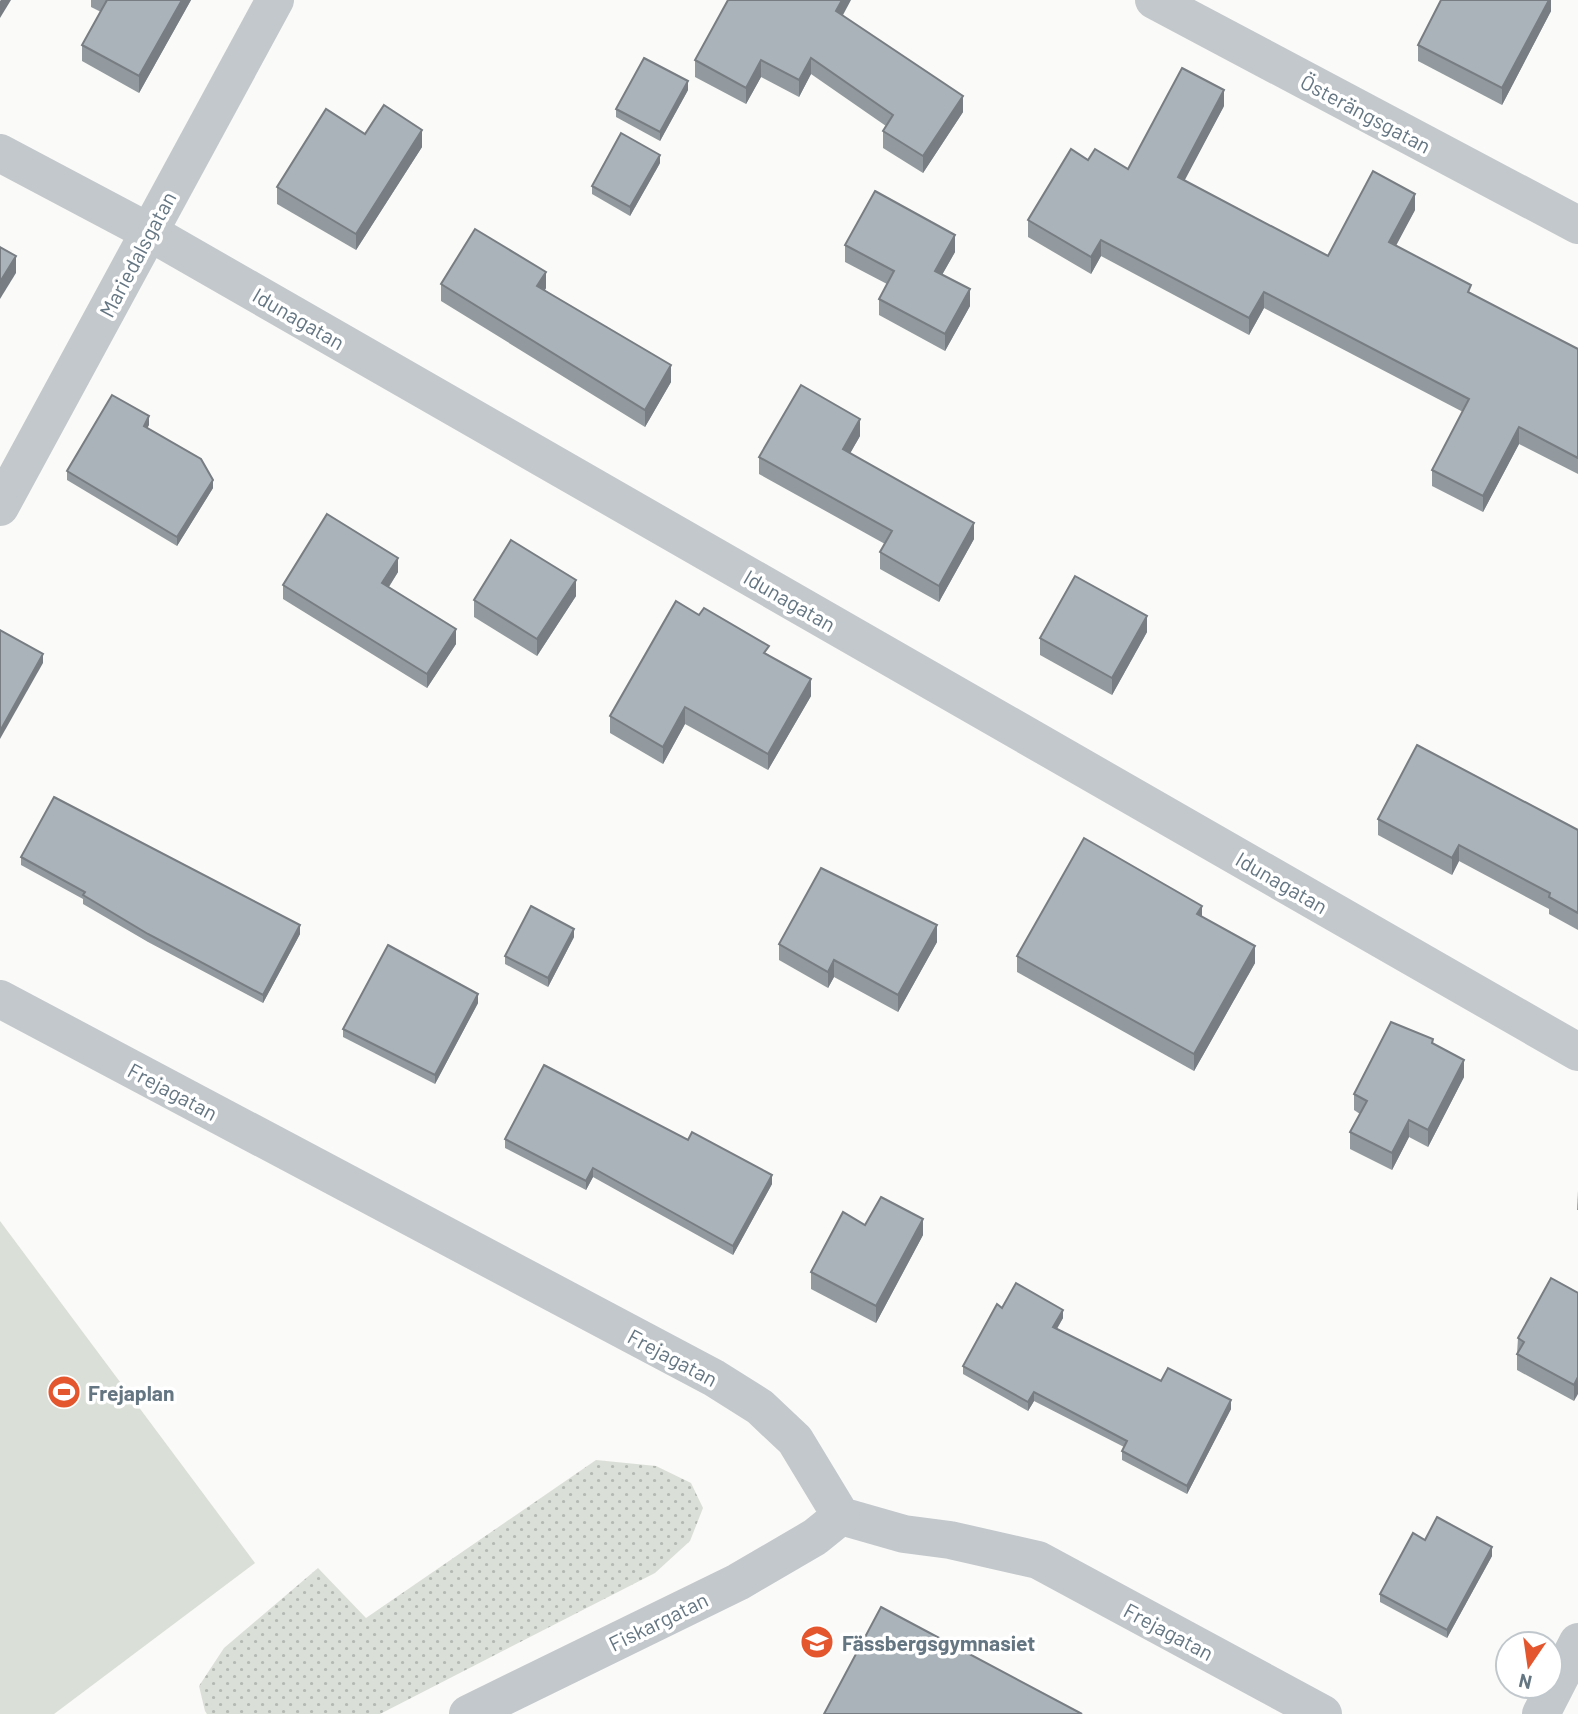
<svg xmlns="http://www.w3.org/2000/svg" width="1578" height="1714" font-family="Barlow,sans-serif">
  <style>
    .grass { fill: url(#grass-dots) }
    .pitch { fill: #dadfd7 }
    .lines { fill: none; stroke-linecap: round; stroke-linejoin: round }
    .minor { stroke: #c3c8cc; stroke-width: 38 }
    .wall { fill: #929a9f }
    .shaded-wall { fill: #777d82 }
    .building { fill: #aab3b9; stroke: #777d82; stroke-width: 2 }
    .labels { text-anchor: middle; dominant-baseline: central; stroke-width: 7; stroke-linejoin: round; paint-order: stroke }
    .street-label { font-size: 21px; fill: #657683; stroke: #fff }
    .poi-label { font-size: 21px; font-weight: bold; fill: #657683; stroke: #fff; text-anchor: start }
  </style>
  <defs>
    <pattern id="grass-dots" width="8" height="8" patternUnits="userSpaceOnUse" patternTransform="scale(1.75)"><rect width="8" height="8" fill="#dadfd7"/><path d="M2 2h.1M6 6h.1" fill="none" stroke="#b4b9b4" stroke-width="1.8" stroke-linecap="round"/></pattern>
  </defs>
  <rect width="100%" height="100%" fill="#fafaf8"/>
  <path class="grass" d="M 596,1460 L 656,1466 L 691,1483 L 703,1508 L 690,1541 L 655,1573 L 380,1714 L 207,1714 L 205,1711 L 199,1686 L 224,1648 L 318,1568 L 366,1618 Z"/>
  <path class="pitch" d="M 0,1221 L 255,1563 L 54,1714 L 0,1714 Z"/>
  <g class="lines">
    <g class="minor">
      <path d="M 1154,0 L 1578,225"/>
      <path d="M 0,153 L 149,232 L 1578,1052"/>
      <path d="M 0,507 L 275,0"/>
      <path d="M 0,999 L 714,1378 L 760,1407 L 795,1440 L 841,1516 L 904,1534 L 950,1540 L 1038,1560 L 1323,1714"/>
      <path d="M 468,1714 L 738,1582 L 815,1537 L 841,1516"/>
      <path d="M 1541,1714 L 1578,1642"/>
    </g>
  </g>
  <g class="wall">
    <path d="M 91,0 L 191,0 L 139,93 L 82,61 L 82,45 L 101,12 L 91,7 Z"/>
    <path d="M 1551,0 L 1551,11 L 1502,105 L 1418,61 L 1418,45 Z"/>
    <path d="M 842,16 L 963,112 L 923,173 L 883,148 L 883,131 L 886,126 L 811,74 L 799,97 L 761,77 L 746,104 L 695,77 L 695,60 Z"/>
    <path d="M 688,90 L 660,141 L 616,117 L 616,109 Z"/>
    <path d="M 1224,106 L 1184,180 L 1328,256 L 1415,210 L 1395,246 L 1471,294 L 1578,349 L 1578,474 L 1519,444 L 1483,512 L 1432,486 L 1432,470 L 1463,412 L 1264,308 L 1249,335 L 1101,256 L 1091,274 L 1028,237 L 1028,220 L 1088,160 L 1128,169 Z"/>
    <path d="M 365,134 L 422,147 L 356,250 L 277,204 L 277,187 Z"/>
    <path d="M 660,163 L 630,216 L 592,194 L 592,186 Z"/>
    <path d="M 845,245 L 955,252 L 942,275 L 970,306 L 945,351 L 879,315 L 879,299 L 887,284 L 845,262 Z"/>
    <path d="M 441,284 L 546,288 L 545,290 L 671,382 L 645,427 L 441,301 Z"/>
    <path d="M 149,425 L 147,428 L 213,488 L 177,546 L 67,480 L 67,471 Z"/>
    <path d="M 860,436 L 850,453 L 974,539 L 939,602 L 880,569 L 880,552 L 885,544 L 759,474 L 759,457 Z"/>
    <path d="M 398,572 L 389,587 L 456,644 L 427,688 L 283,599 L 283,585 Z"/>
    <path d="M 576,596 L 537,656 L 474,617 L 474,600 Z"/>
    <path d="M 699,615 L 769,655 L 811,696 L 768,770 L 685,724 L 663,764 L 610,733 L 610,716 Z"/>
    <path d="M 1147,632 L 1112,695 L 1040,655 L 1040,638 Z"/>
    <path d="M 1378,819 L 1578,830 L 1578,930 L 1549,914 L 1549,909 L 1459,861 L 1452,875 L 1378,835 Z"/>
    <path d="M 21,857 L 300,934 L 263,1003 L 148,942 L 83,904 L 83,899 L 21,865 Z"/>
    <path d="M 1202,917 L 1255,963 L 1194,1071 L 1017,972 L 1017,956 Z"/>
    <path d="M 574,937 L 548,987 L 505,964 L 505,956 Z"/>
    <path d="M 937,942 L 898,1012 L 834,977 L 828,988 L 779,960 L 779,944 Z"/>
    <path d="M 478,1003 L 435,1084 L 343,1037 L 343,1029 Z"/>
    <path d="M 1433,1043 L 1464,1077 L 1428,1147 L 1409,1137 L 1392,1170 L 1350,1149 L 1350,1132 L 1360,1114 L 1354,1110 L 1354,1094 Z"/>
    <path d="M 505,1139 L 688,1140 L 772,1184 L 733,1255 L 593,1177 L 586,1190 L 505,1148 Z"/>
    <path d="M 1578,1191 L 1578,1210 L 1577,1210 Z"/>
    <path d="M 865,1225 L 923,1235 L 876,1323 L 811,1289 L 811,1272 Z"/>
    <path d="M 1578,1293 L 1574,1401 L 1517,1370 L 1517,1354 L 1518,1338 Z"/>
    <path d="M 1002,1308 L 1063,1318 L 1056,1329 L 1161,1381 L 1231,1409 L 1187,1494 L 1122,1460 L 1122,1451 L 1124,1447 L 1034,1401 L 1028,1411 L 963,1374 L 963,1366 Z"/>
    <path d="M 1425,1540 L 1492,1556 L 1447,1638 L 1380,1602 L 1380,1594 Z"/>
  </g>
  <g class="shaded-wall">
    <path d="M 1,0 L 11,0 L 0,18 L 0,1 Z"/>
    <path d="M 182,0 L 191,0 L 139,93 L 139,76 Z"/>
    <path d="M 842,0 L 851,0 L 836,28 L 836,11 Z"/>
    <path d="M 1549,0 L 1551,0 L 1551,11 L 1502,105 L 1502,88 Z"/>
    <path d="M 811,58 L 811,74 L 799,97 L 799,80 Z"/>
    <path d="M 761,60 L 761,77 L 746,104 L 746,88 Z"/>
    <path d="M 688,81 L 688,90 L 660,141 L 660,132 Z"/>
    <path d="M 1224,90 L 1224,106 L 1178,193 L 1178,177 Z"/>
    <path d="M 963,96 L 963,112 L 923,173 L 923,156 Z"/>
    <path d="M 422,130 L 422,147 L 356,250 L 356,234 Z"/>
    <path d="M 660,155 L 660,163 L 630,216 L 630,207 Z"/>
    <path d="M 1415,194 L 1415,210 L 1389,259 L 1389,242 Z"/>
    <path d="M 955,235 L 955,252 L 935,287 L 935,271 Z"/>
    <path d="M 1101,240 L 1101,256 L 1091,274 L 1091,257 Z"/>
    <path d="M 16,256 L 16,273 L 0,299 L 0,282 Z"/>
    <path d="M 546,272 L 546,288 L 537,303 L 537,286 Z"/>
    <path d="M 970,289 L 970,306 L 945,351 L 945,334 Z"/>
    <path d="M 1264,292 L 1264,308 L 1249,335 L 1249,318 Z"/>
    <path d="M 671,365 L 671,382 L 645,427 L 645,410 Z"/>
    <path d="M 149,416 L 149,425 L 144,434 L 144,426 Z"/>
    <path d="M 860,419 L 860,436 L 843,466 L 843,449 Z"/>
    <path d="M 1519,427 L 1519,444 L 1483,512 L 1483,496 Z"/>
    <path d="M 213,480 L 213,488 L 177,546 L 177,537 Z"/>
    <path d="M 974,523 L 974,539 L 939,602 L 939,586 Z"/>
    <path d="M 398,558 L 398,572 L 382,597 L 382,583 Z"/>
    <path d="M 576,580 L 576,596 L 537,656 L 537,639 Z"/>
    <path d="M 1147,616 L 1147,632 L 1112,695 L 1112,678 Z"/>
    <path d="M 456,629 L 456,644 L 427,688 L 427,674 Z"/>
    <path d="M 43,654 L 43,663 L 0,739 L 0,731 Z"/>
    <path d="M 811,679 L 811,696 L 768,770 L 768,754 Z"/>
    <path d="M 685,707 L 685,724 L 663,764 L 663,747 Z"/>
    <path d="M 1459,845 L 1459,861 L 1452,875 L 1452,858 Z"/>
    <path d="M 1202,906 L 1202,922 L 1197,914 Z"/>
    <path d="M 300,925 L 300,934 L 263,1003 L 263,995 Z"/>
    <path d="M 937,925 L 937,942 L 898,1012 L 898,995 Z"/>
    <path d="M 574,929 L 574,937 L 548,987 L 548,978 Z"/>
    <path d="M 1255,946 L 1255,963 L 1194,1071 L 1194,1054 Z"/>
    <path d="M 834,960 L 834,977 L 828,988 L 828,972 Z"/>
    <path d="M 478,994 L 478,1003 L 435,1084 L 435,1075 Z"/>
    <path d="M 1464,1060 L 1464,1077 L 1428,1147 L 1428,1130 Z"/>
    <path d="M 1409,1120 L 1409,1137 L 1392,1170 L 1392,1153 Z"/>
    <path d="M 593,1168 L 593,1177 L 586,1190 L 586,1181 Z"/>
    <path d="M 772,1175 L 772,1184 L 733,1255 L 733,1246 Z"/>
    <path d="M 923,1219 L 923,1235 L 876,1323 L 876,1306 Z"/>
    <path d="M 1063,1310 L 1063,1318 L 1053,1336 L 1053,1327 Z"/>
    <path d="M 1578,1377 L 1578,1394 L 1574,1401 L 1574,1385 Z"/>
    <path d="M 1034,1392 L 1034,1401 L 1028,1411 L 1028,1402 Z"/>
    <path d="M 1231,1400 L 1231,1409 L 1187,1494 L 1187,1486 Z"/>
    <path d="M 1492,1547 L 1492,1556 L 1447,1638 L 1447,1630 Z"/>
  </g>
  <g class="building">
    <path d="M 107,0 L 182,0 L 139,76 L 82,45 Z"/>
    <path d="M 728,0 L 842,0 L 836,11 L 963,96 L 923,156 L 883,131 L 893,115 L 811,58 L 799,80 L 761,60 L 746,88 L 695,60 Z"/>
    <path d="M 1441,0 L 1549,0 L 1502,88 L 1418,45 Z"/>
    <path d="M 644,58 L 688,81 L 660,132 L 616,109 Z"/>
    <path d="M 1182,68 L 1224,90 L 1178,177 L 1328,256 L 1373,171 L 1415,194 L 1389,242 L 1471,285 L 1468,292 L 1578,349 L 1578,458 L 1519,427 L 1483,496 L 1432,470 L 1469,399 L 1264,292 L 1249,318 L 1101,240 L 1091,257 L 1028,220 L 1071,149 L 1088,160 L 1095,149 L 1128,169 Z"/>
    <path d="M 384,105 L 422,130 L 356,234 L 277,187 L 326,109 L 365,134 Z"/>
    <path d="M 621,133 L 660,155 L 630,207 L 592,186 Z"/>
    <path d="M 875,191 L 955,235 L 935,271 L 970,289 L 945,334 L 879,299 L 894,271 L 845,245 Z"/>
    <path d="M 475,229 L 546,272 L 537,286 L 671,365 L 645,410 L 441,284 Z"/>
    <path d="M 0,247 L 16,256 L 0,282 Z"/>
    <path d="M 801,385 L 860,419 L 843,449 L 974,523 L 939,586 L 880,552 L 892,531 L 759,457 Z"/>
    <path d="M 112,395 L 149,416 L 144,426 L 201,459 L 213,480 L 177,537 L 67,471 Z"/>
    <path d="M 327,514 L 398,558 L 382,583 L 456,629 L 427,674 L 283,585 Z"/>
    <path d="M 511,540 L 576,580 L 537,639 L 474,600 Z"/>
    <path d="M 1075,576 L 1147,616 L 1112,678 L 1040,638 Z"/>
    <path d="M 676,601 L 699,615 L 704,608 L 769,646 L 764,653 L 811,679 L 768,754 L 685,707 L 663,747 L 610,716 Z"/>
    <path d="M 0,630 L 43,654 L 0,731 Z"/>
    <path d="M 1417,745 L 1578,830 L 1578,913 L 1549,897 L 1550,893 L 1459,845 L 1452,858 L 1378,819 Z"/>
    <path d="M 54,797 L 300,925 L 263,995 L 148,934 L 83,895 L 85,892 L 21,857 Z"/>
    <path d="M 1084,838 L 1202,906 L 1197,914 L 1255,946 L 1194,1054 L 1017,956 Z"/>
    <path d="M 821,868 L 937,925 L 898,995 L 834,960 L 828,972 L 779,944 Z"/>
    <path d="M 531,906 L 574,929 L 548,978 L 505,956 Z"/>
    <path d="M 388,945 L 478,994 L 435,1075 L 343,1029 Z"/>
    <path d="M 1391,1022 L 1433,1039 L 1432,1043 L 1464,1060 L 1428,1130 L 1409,1120 L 1392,1153 L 1350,1132 L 1367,1101 L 1354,1094 Z"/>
    <path d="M 544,1065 L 688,1140 L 692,1132 L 772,1175 L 733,1246 L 593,1168 L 586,1181 L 505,1139 Z"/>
    <path d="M 881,1197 L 923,1219 L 876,1306 L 811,1272 L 843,1212 L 865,1225 Z"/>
    <path d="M 1551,1278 L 1578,1293 L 1578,1377 L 1574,1385 L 1517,1354 L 1524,1342 L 1518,1338 Z"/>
    <path d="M 1016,1283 L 1063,1310 L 1053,1327 L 1161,1381 L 1168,1368 L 1231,1400 L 1187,1486 L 1122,1451 L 1127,1441 L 1034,1392 L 1028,1402 L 963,1366 L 997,1304 L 1002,1308 Z"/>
    <path d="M 1437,1517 L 1492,1547 L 1447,1630 L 1380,1594 L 1413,1533 L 1425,1540 Z"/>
    <path d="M 881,1607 L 1082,1714 L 824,1714 Z"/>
  </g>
  <defs>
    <symbol id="stadium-disc" viewBox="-11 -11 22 22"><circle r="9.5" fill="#e4572e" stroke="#fff"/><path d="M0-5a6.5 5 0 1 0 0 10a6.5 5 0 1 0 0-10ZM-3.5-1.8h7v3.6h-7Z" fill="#fff"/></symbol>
    <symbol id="school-disc" viewBox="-11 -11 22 22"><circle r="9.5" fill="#e4572e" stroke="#fff"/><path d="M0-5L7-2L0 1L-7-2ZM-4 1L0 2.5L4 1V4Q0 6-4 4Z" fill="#fff"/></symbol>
  </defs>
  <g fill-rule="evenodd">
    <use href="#stadium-disc" x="45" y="1373" width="38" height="38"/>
    <use href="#school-disc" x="798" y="1623" width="38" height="38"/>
  </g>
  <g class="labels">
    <g class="street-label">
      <text transform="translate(1366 113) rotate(28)">Österängsgatan</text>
      <text transform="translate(137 254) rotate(-62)">Mariedalsgatan</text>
      <text transform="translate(299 318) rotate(30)">Idunagatan</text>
      <text transform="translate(790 600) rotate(30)">Idunagatan</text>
      <text transform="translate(1282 882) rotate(30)">Idunagatan</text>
      <text transform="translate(173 1091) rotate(28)">Frejagatan</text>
      <text transform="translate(673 1357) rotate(28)">Frejagatan</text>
      <text transform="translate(658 1621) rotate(-26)">Fiskargatan</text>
      <text transform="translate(1169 1631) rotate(28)">Frejagatan</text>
    </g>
    <g class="poi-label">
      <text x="88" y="1392">Frejaplan</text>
      <text x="842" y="1642">Fässbergsgymnasiet</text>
    </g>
  </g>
  <g transform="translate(1529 1665) rotate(193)"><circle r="33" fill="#ffffff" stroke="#c1c8cd" stroke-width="2"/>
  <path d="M0-5L12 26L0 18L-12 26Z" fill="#e4572e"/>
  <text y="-10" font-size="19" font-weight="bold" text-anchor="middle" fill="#657683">N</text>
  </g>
</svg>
